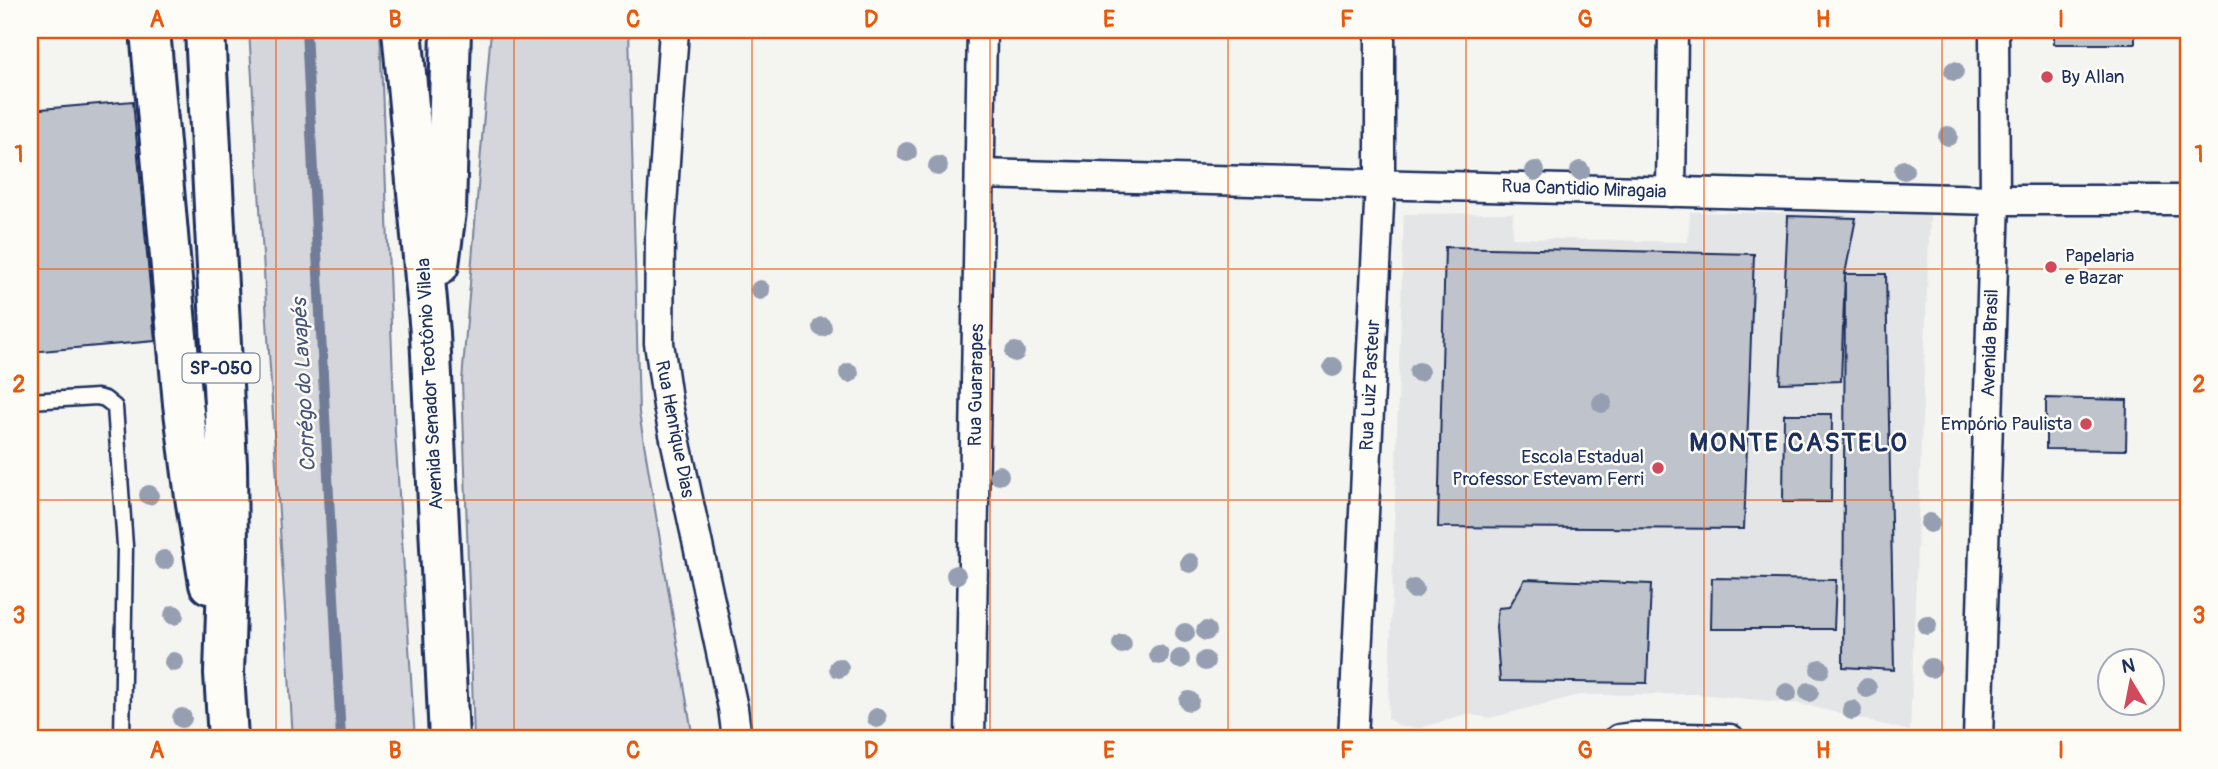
<svg xmlns="http://www.w3.org/2000/svg" width="2218" height="769" font-family="Pangolin,sans-serif">
  <style>
    .built { fill: #e4e5e6 }
    .green { fill: #d4d6db; stroke: #78829c; stroke-width: 2 }
    .lines { fill: none; stroke-linecap: round; stroke-linejoin: round }
    .stream { stroke: #717c98; stroke-width: 10 }
    .building { fill: #bfc3cc; stroke: #1b2f5e; stroke-width: 2 }
    .lane-casing { stroke: #1b2f5e; stroke-width: 19 }
    .street-casing { stroke: #1b2f5e; stroke-width: 33 }
    .highway-casing { stroke: #1b2f5e; stroke-width: 44 }
    .lane { stroke: #fdfcf7; stroke-width: 14 }
    .street { stroke: #fdfcf7; stroke-width: 28 }
    .highway { stroke: #fdfcf7; stroke-width: 38 }
    .tree { fill: #969fb1 }
    .grid { fill: none; stroke: #e8590c; stroke-width: 2; stroke-opacity: 0.55 }
    .poi-dot { fill: #d1495b; stroke: #fdfcf7; stroke-width: 2.5 }
    .labels { text-anchor: middle; dominant-baseline: central; stroke-width: 5; stroke-linejoin: round; paint-order: stroke }
    .shield { fill: #fdfcf7; stroke: #5f6c8c; stroke-width: 2 }
    .shield-label { font-size: 18px; font-weight: bold; fill: #1b2f5e }
    .poi-label { font-size: 19px; fill: #1b2f5e; stroke: #fdfcf7; text-anchor: start }
    .street-label { font-size: 19px; fill: #1b2f5e; stroke: #fdfcf7 }
    .water-label { font-size: 21px; font-style: italic; fill: #46567b; stroke: #fdfcf7 }
    .district-label { font-size: 26px; font-weight: bold; letter-spacing: 2px; fill: #1b2f5e; stroke: #fdfcf7 }
    .neatline { fill: none; stroke: #e8590c; stroke-width: 2.5 }
    .grid-label { font-size: 23px; text-anchor: middle; font-weight: bold; fill: #e8590c }
  </style>
  <rect width="100%" height="100%" fill="#f4f4f1"/>
  <filter id="ink" filterUnits="userSpaceOnUse"><feTurbulence type="fractalNoise" baseFrequency=".0143" numOctaves="2"/><feDisplacementMap in="SourceGraphic" scale="14" xChannelSelector="R" yChannelSelector="G"/><feConvolveMatrix kernelMatrix="1 2 1 2 8 2 1 2 1" color-interpolation-filters="sRGB"/></filter>
  <g filter="url(#ink)">
    <path class="built" d="M 1690,212 L 1930,215 L 1910,731 L 1801,704 L 1698,694 L 1579,695 L 1490,718 L 1466,714 L 1420,728 L 1402,727 L 1388,719 L 1404,214 L 1513,213 L 1512,238 L 1688,242 Z"/>
    <g class="green">
      <path d="M 249,30 L 380,30 L 395,432 L 415,739 L 293,739 Z"/>
      <path d="M 491,30 L 629,30 L 639,413 L 693,739 L 474,739 L 462,381 Z"/>
    </g>
    <g class="lines">
      <path class="stream" d="M 306,30 L 341,739"/>
    </g>
    <g class="building">
      <rect x="2054" y="30" width="81" height="14"/>
      <path d="M 133,101 L 155,341 L 30,352 L 30,110 Z"/>
      <path d="M 1788,216 L 1856,218 L 1845,274 L 1841,381 L 1780,383 Z"/>
      <path d="M 1445,247 L 1754,254 L 1744,529 L 1438,527 Z"/>
      <path d="M 1845,274 L 1886,274 L 1894,670 L 1843,667 Z"/>
      <path d="M 2046,398 L 2127,400 L 2126,450 L 2046,449 Z"/>
      <path d="M 1784,414 L 1832,414 L 1831,502 L 1783,502 Z"/>
      <path d="M 1712,578 L 1836,580 L 1834,629 L 1711,629 Z"/>
      <path d="M 1525,579 L 1651,584 L 1647,683 L 1500,681 L 1496,627 L 1498,608 L 1509,607 Z"/>
    </g>
    <g class="lines">
      <defs>
        <path id="lane" d="M 30,401 L 97,397 L 105,399 L 115,407 L 125,546 L 122,739"/>
        <g id="street">
          <path d="M 674,30 L 660,235 L 659,343 L 668,406 L 733,708 L 737,739"/>
          <path d="M 980,174 L 1995,200 L 2188,200"/>
          <path d="M 1671,192 L 1673,30"/>
          <path d="M 970,739 L 982,30"/>
          <path d="M 1353,739 L 1380,184 L 1380,30"/>
          <path d="M 1619,739 L 1635,737 L 1730,739"/>
          <path d="M 1978,739 L 1995,200 L 1994,30"/>
        </g>
        <g id="highway">
          <path d="M 150,30 L 183,404 L 195,497 L 209,584"/>
          <path d="M 205,30 L 227,464 L 228,550 L 224,673 L 228,739"/>
          <path d="M 402,30 L 430,333 L 449,739"/>
          <path d="M 439,265 L 446,211 L 451,30"/>
        </g>
      </defs>
      <use href="#lane" class="lane-casing"/>
      <use href="#street" class="street-casing"/>
      <use href="#highway" class="highway-casing"/>
      <use href="#lane" class="lane"/>
      <use href="#street" class="street"/>
      <use href="#highway" class="highway"/>
    </g>
    <g class="tree">
      <circle cx="1954" cy="71" r="10"/>
      <circle cx="1948" cy="136" r="10"/>
      <circle cx="907" cy="152" r="10"/>
      <circle cx="938" cy="166" r="10"/>
      <circle cx="1904" cy="170" r="10"/>
      <circle cx="1535" cy="171" r="10"/>
      <circle cx="1580" cy="171" r="10"/>
      <circle cx="760" cy="290" r="10"/>
      <circle cx="822" cy="327" r="10"/>
      <circle cx="1015" cy="352" r="10"/>
      <circle cx="1333" cy="367" r="10"/>
      <circle cx="1419" cy="372" r="10"/>
      <circle cx="849" cy="373" r="10"/>
      <circle cx="1602" cy="403" r="10"/>
      <circle cx="999" cy="475" r="10"/>
      <circle cx="149" cy="495" r="10"/>
      <circle cx="1930" cy="523" r="10"/>
      <circle cx="164" cy="560" r="10"/>
      <circle cx="1190" cy="563" r="10"/>
      <circle cx="956" cy="575" r="10"/>
      <circle cx="1414" cy="589" r="10"/>
      <circle cx="174" cy="615" r="10"/>
      <circle cx="1927" cy="625" r="10"/>
      <circle cx="1206" cy="631" r="10"/>
      <circle cx="1185" cy="633" r="10"/>
      <circle cx="1122" cy="644" r="10"/>
      <circle cx="1159" cy="655" r="10"/>
      <circle cx="1180" cy="659" r="10"/>
      <circle cx="1205" cy="661" r="10"/>
      <circle cx="174" cy="662" r="10"/>
      <circle cx="839" cy="668" r="10"/>
      <circle cx="1931" cy="668" r="10"/>
      <circle cx="1820" cy="669" r="10"/>
      <circle cx="1867" cy="688" r="10"/>
      <circle cx="1809" cy="692" r="10"/>
      <circle cx="1787" cy="693" r="10"/>
      <circle cx="1189" cy="701" r="10"/>
      <circle cx="1852" cy="710" r="10"/>
      <circle cx="182" cy="718" r="10"/>
      <circle cx="877" cy="718" r="10"/>
    </g>
  </g>
  <path class="grid" d="M 276,30 L 276,739M 514,30 L 514,739M 752,30 L 752,739M 990,30 L 990,739M 1228,30 L 1228,739M 1466,30 L 1466,739M 1704,30 L 1704,739M 1942,30 L 1942,739M 30,269 L 2188,269M 30,500 L 2188,500"/>
  <g class="poi-dot">
    <circle cx="2047" cy="77" r="7"/>
    <circle cx="2051" cy="267" r="7"/>
    <circle cx="2086" cy="424" r="7"/>
    <circle cx="1658" cy="468" r="7"/>
  </g>
  <g class="labels">
    <rect class="shield" x="182.5" y="353.5" width="77" height="29" rx="5"/>
    <g class="shield-label">
      <text x="221" y="368">SP-050</text>
    </g>
    <g class="poi-label">
      <text x="2061" y="77">By Allan</text>
      <text x="2065" y="256">Papelaria<tspan x="2065" dy="22">e Bazar</tspan></text>
      <text x="2072" y="424" text-anchor="end">Empório Paulista</text>
      <text x="1644" y="457" text-anchor="end">Escola Estadual<tspan x="1644" dy="22">Professor Estevam Ferri</tspan></text>
    </g>
    <g class="street-label">
      <text transform="translate(1584 189) rotate(2)">Rua Cantidio Miragaia</text>
      <text transform="translate(1990 343) rotate(-88)">Avenida Brasil</text>
      <text transform="translate(430 384) rotate(-93)">Avenida Senador Teotônio Vilela</text>
      <text transform="translate(976 385) rotate(-89)">Rua Guararapes</text>
      <text transform="translate(1370 385) rotate(-87)">Rua Luiz Pasteur</text>
      <text transform="translate(675 429) rotate(79)">Rua Henrique Dias</text>
    </g>
    <g class="water-label">
      <text transform="translate(304 385) rotate(-93)">Corrégo do Lavapés</text>
    </g>
    <g class="district-label">
      <text x="1799" y="443">MONTE CASTELO</text>
    </g>
  </g>
  <rect width="2218" height="769" fill="none" stroke="#fdfcf7" stroke-width="77"/>
  <g transform="translate(2131 682) rotate(350)"><circle r="33" fill="#fdfcf7" stroke="#a3aaba" stroke-width="2"/>
  <path d="M0-5L12 26L0 18L-12 26Z" fill="#d1495b"/>
  <text y="-10" font-size="19" font-weight="bold" text-anchor="middle" fill="#1b2f5e">N</text>
  </g>
  <rect x="38" y="38" width="2142" height="692" class="neatline"/>
  <g class="grid-label">
    <text x="157" y="27">A</text>
    <text x="395" y="27">B</text>
    <text x="633" y="27">C</text>
    <text x="871" y="27">D</text>
    <text x="1109" y="27">E</text>
    <text x="1347" y="27">F</text>
    <text x="1585" y="27">G</text>
    <text x="1823" y="27">H</text>
    <text x="2061" y="27">I</text>
    <text x="19" y="162">1</text>
    <text x="2199" y="162">1</text>
    <text x="19" y="392">2</text>
    <text x="2199" y="392">2</text>
    <text x="19" y="623">3</text>
    <text x="2199" y="623">3</text>
    <text x="157" y="758">A</text>
    <text x="395" y="758">B</text>
    <text x="633" y="758">C</text>
    <text x="871" y="758">D</text>
    <text x="1109" y="758">E</text>
    <text x="1347" y="758">F</text>
    <text x="1585" y="758">G</text>
    <text x="1823" y="758">H</text>
    <text x="2061" y="758">I</text>
  </g>
</svg>
